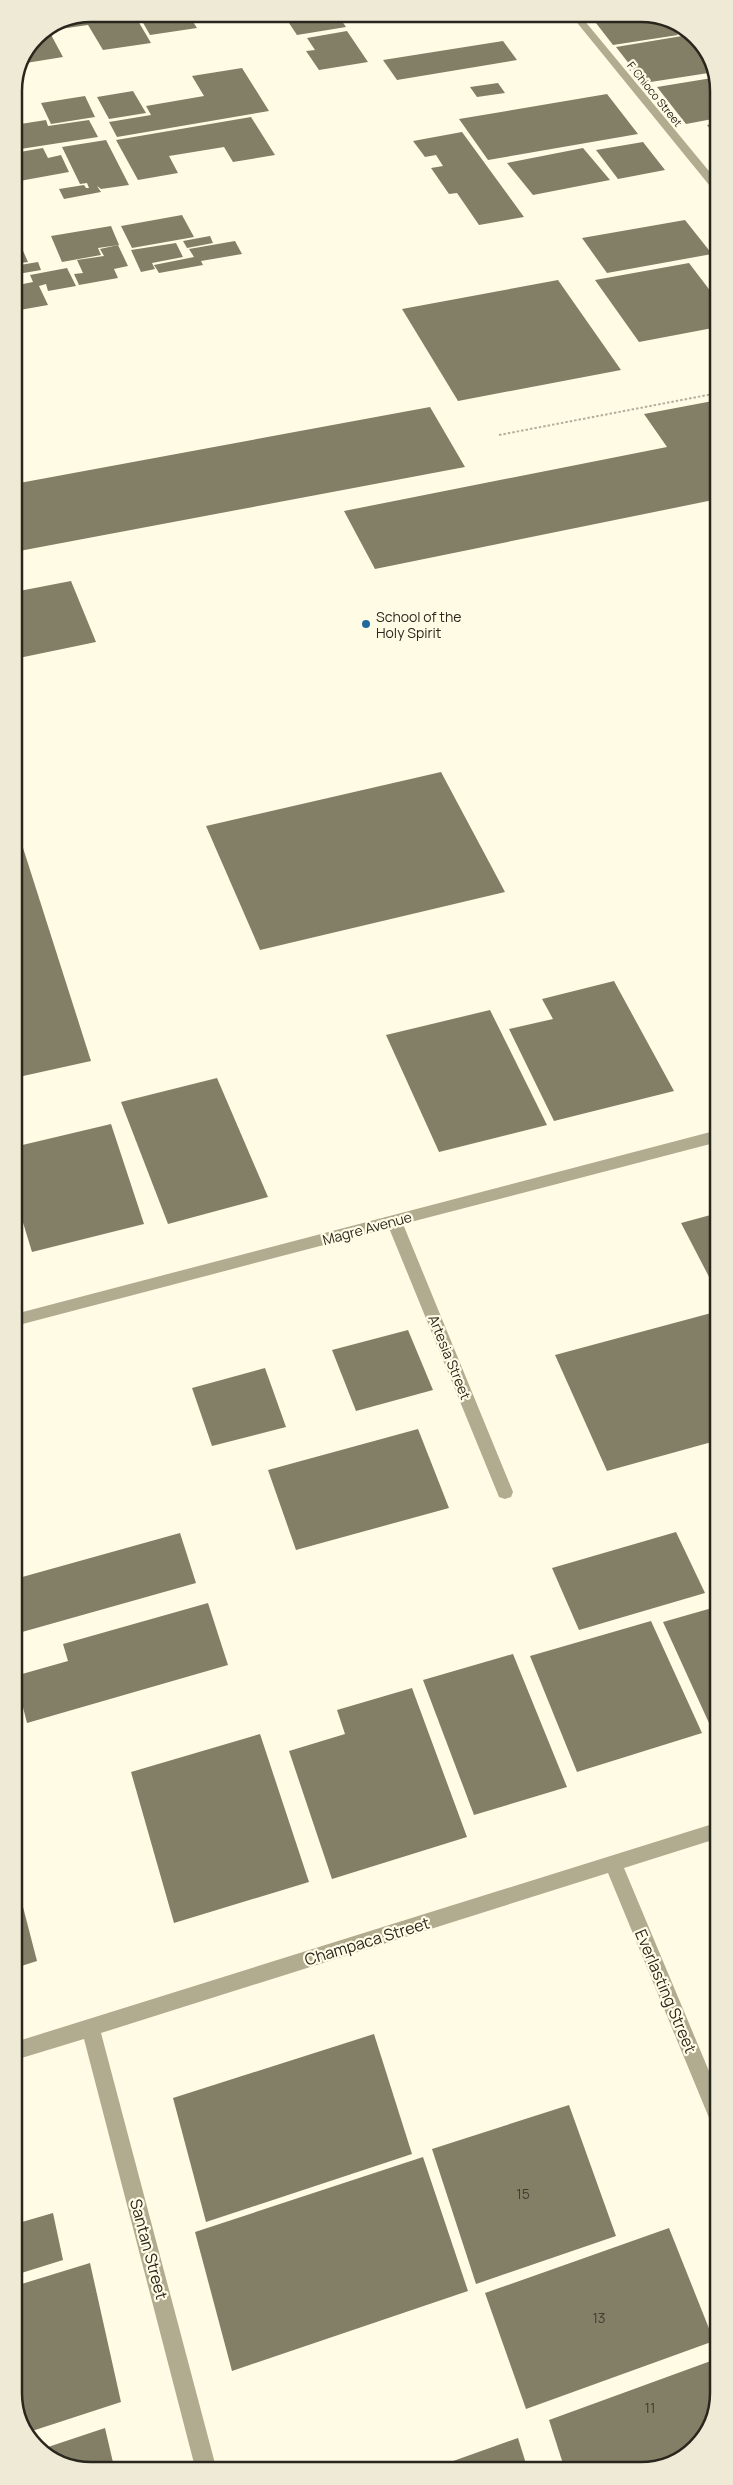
<svg xmlns="http://www.w3.org/2000/svg" width="733" height="2485" font-family="Manrope,sans-serif">
  <style>
    .building { fill: #837f67 }
    .lines { fill: none; stroke-linecap: round; stroke-linejoin: round }
    .path { stroke: #b3af9e; stroke-width: 2; stroke-dasharray: 2.5 2; stroke-linecap: butt }
    .minor { fill: #b1ac90; fill-rule: evenodd }
    .poi-dot { fill: #22699d; stroke: #fffbe5; stroke-width: 2 }
    .labels { text-anchor: middle; dominant-baseline: central; stroke-width: 4.5; stroke-linejoin: round; paint-order: stroke }
    .far-street-label { font-size: 11px; fill: #29271d; stroke: #fffbe5 }
    .poi-label { font-size: 14px; fill: #29271d; stroke: #fffbe5; text-anchor: start }
    .street-label { font-size: 14px; fill: #29271d; stroke: #fffbe5 }
    .near-number-label { font-size: 14px; fill: #403d30 }
    .near-street-label { font-size: 16px; fill: #29271d; stroke: #fffbe5 }
    .rim { fill: none; stroke: #29271d; stroke-width: 2.5 }
  </style>
  <rect width="100%" height="100%" fill="#fffbe5"/>
  <g class="building">
    <path d="M 91,14 L 134,14 L 151,43 L 103,50 L 88,25 L 53,30 Z"/>
    <path d="M 138,14 L 188,14 L 197,28 L 150,35 Z"/>
    <path d="M 283,14 L 337,14 L 346,27 L 297,35 Z"/>
    <path d="M 589,14 L 652,14 L 666,21 L 678,35 L 613,45 Z"/>
    <path d="M 49,31 L 63,57 L 26,63 L 37,36 Z"/>
    <path d="M 347,31 L 368,62 L 319,70 L 306,51 L 315,50 L 307,38 Z"/>
    <path d="M 694,34 L 715,72 L 644,83 L 616,47 Z"/>
    <path d="M 503,41 L 517,60 L 397,80 L 383,60 Z"/>
    <path d="M 242,68 L 269,111 L 117,137 L 109,122 L 151,115 L 146,106 L 204,96 L 192,76 Z"/>
    <path d="M 718,77 L 718,118 L 686,124 L 657,87 Z"/>
    <path d="M 498,83 L 505,93 L 477,97 L 470,87 Z"/>
    <path d="M 133,91 L 146,113 L 109,119 L 97,97 Z"/>
    <path d="M 607,94 L 638,134 L 488,160 L 459,119 Z"/>
    <path d="M 85,96 L 95,117 L 51,124 L 41,103 Z"/>
    <path d="M 251,117 L 275,155 L 233,162 L 224,147 L 169,156 L 178,173 L 138,180 L 116,140 Z"/>
    <path d="M 46,120 L 48,126 L 89,120 L 98,137 L 14,150 L 14,125 Z"/>
    <path d="M 718,123 L 718,138 L 707,125 Z"/>
    <path d="M 462,132 L 524,217 L 479,225 L 457,193 L 449,194 L 431,168 L 443,166 L 436,155 L 425,157 L 413,141 Z"/>
    <path d="M 106,140 L 129,185 L 101,189 L 97,186 L 101,192 L 64,199 L 59,189 L 84,185 L 86,188 L 89,188 L 87,183 L 80,184 L 62,147 Z"/>
    <path d="M 643,142 L 665,170 L 618,179 L 596,150 Z"/>
    <path d="M 43,148 L 48,158 L 61,155 L 69,172 L 14,182 L 14,153 Z"/>
    <path d="M 583,148 L 610,180 L 533,195 L 507,163 Z"/>
    <path d="M 182,215 L 194,237 L 132,248 L 121,226 Z"/>
    <path d="M 685,220 L 712,254 L 607,273 L 582,238 Z"/>
    <path d="M 111,226 L 119,245 L 98,248 L 101,255 L 62,262 L 51,236 Z"/>
    <path d="M 210,236 L 213,243 L 187,248 L 183,241 Z"/>
    <path d="M 235,241 L 242,254 L 201,261 L 203,265 L 159,273 L 154,265 L 194,257 L 189,249 Z"/>
    <path d="M 176,243 L 183,257 L 152,263 L 155,269 L 141,272 L 131,250 Z"/>
    <path d="M 20,244 L 28,262 L 14,264 L 14,245 Z"/>
    <path d="M 118,245 L 128,266 L 114,269 L 118,278 L 79,285 L 74,274 L 83,273 L 77,260 L 104,256 L 100,249 Z"/>
    <path d="M 38,262 L 41,270 L 18,274 L 23,284 L 33,282 L 30,275 L 67,268 L 76,286 L 48,291 L 46,284 L 39,286 L 48,305 L 14,311 L 14,266 Z"/>
    <path d="M 689,263 L 718,301 L 718,327 L 639,342 L 595,280 Z"/>
    <path d="M 558,280 L 621,370 L 458,401 L 402,309 Z"/>
    <path d="M 718,400 L 718,499 L 375,569 L 344,511 L 667,447 L 644,414 Z"/>
    <path d="M 430,407 L 465,467 L 14,552 L 14,484 Z"/>
    <path d="M 71,581 L 96,642 L 14,659 L 14,592 Z"/>
    <path d="M 441,772 L 505,892 L 260,950 L 206,826 Z"/>
    <path d="M 17,829 L 91,1061 L 14,1078 L 14,830 Z"/>
    <path d="M 614,981 L 674,1091 L 554,1121 L 509,1029 L 553,1019 L 542,999 Z"/>
    <path d="M 490,1010 L 547,1125 L 439,1152 L 386,1035 Z"/>
    <path d="M 217,1078 L 268,1197 L 168,1224 L 121,1102 Z"/>
    <path d="M 111,1124 L 144,1224 L 32,1252 L 14,1193 L 14,1147 Z"/>
    <path d="M 718,1213 L 719,1296 L 681,1223 Z"/>
    <path d="M 15,1264 L 22,1288 L 15,1289 Z"/>
    <path d="M 715,1312 L 719,1319 L 719,1440 L 607,1471 L 555,1355 Z"/>
    <path d="M 408,1330 L 433,1390 L 356,1411 L 332,1350 Z"/>
    <path d="M 265,1368 L 286,1427 L 212,1446 L 192,1388 Z"/>
    <path d="M 418,1429 L 449,1508 L 296,1550 L 268,1470 Z"/>
    <path d="M 676,1532 L 705,1593 L 579,1630 L 552,1568 Z"/>
    <path d="M 180,1533 L 196,1583 L 15,1634 L 15,1579 Z"/>
    <path d="M 208,1603 L 228,1665 L 27,1723 L 15,1676 L 68,1661 L 63,1644 Z"/>
    <path d="M 719,1606 L 719,1745 L 663,1622 Z"/>
    <path d="M 651,1621 L 702,1733 L 577,1772 L 530,1656 Z"/>
    <path d="M 513,1654 L 567,1787 L 474,1815 L 423,1680 Z"/>
    <path d="M 412,1688 L 467,1837 L 332,1879 L 289,1751 L 345,1734 L 337,1710 Z"/>
    <path d="M 260,1734 L 309,1882 L 174,1923 L 131,1772 Z"/>
    <path d="M 15,1876 L 37,1961 L 15,1968 Z"/>
    <path d="M 374,2034 L 412,2154 L 206,2222 L 173,2098 Z"/>
    <path d="M 569,2105 L 616,2236 L 476,2284 L 432,2149 Z"/>
    <path d="M 423,2157 L 468,2291 L 232,2371 L 195,2232 Z"/>
    <path d="M 53,2213 L 63,2260 L 15,2275 L 15,2224 Z"/>
    <path d="M 669,2228 L 714,2341 L 526,2409 L 485,2293 Z"/>
    <path d="M 90,2263 L 121,2402 L 29,2432 L 15,2409 L 15,2286 Z"/>
    <path d="M 719,2358 L 719,2394 L 703,2441 L 657,2470 L 565,2470 L 549,2420 Z"/>
    <path d="M 105,2428 L 115,2471 L 86,2471 L 39,2450 Z"/>
    <path d="M 518,2438 L 528,2470 L 428,2470 Z"/>
  </g>
  <g class="lines">
    <path class="path" d="M 499,435 L 718,393"/>
    <g class="minor">
      <path d="M 570,14 L 579,14 L 718,182 L 718,192 L 714,191 Z"/>
      <path d="M 718,1130 L 718,1142 L 403,1224 L 513,1492 L 511,1497 L 505,1499 L 499,1497 L 497,1492 L 389,1228 L 15,1326 L 15,1314 Z"/>
      <path d="M 719,1822 L 719,1838 L 624,1868 L 719,2095 L 719,2128 L 712,2125 L 608,1873 L 101,2033 L 217,2471 L 196,2471 L 84,2039 L 15,2060 L 15,2042 Z"/>
    </g>
  </g>
  <circle class="poi-dot" cx="366" cy="624" r="5"/>
  <g class="labels">
    <g class="far-street-label">
      <text transform="translate(655 94) rotate(51)">F. Chioco Street</text>
    </g>
    <g class="poi-label">
      <text x="376" y="616">School of the<tspan x="376" dy="16">Holy Spirit</tspan></text>
    </g>
    <g class="street-label">
      <text transform="translate(367 1228) rotate(-15)">Magre Avenue</text>
      <text transform="translate(450 1357) rotate(68)">Artesia Street</text>
    </g>
    <g class="near-number-label">
      <text x="523" y="2193">15</text>
      <text x="599" y="2317">13</text>
      <text x="650" y="2407">11</text>
    </g>
    <g class="near-street-label">
      <text transform="translate(367 1941) rotate(-17)">Champaca Street</text>
      <text transform="translate(666 1991) rotate(67)">Everlasting Street</text>
      <text transform="translate(149 2249) rotate(75)">Santan Street</text>
    </g>
  </g>
  <path d="M0 0H733V2485H0ZM91 22H641A69 69 0 0 1 710 91V2393A69 69 0 0 1 641 2462H91A69 69 0 0 1 22 2393V91A69 69 0 0 1 91 22Z" fill="#eeead5" fill-rule="evenodd"/>
  <path class="rim" d="M91 22H641A69 69 0 0 1 710 91V2393A69 69 0 0 1 641 2462H91A69 69 0 0 1 22 2393V91A69 69 0 0 1 91 22Z"/>
</svg>
